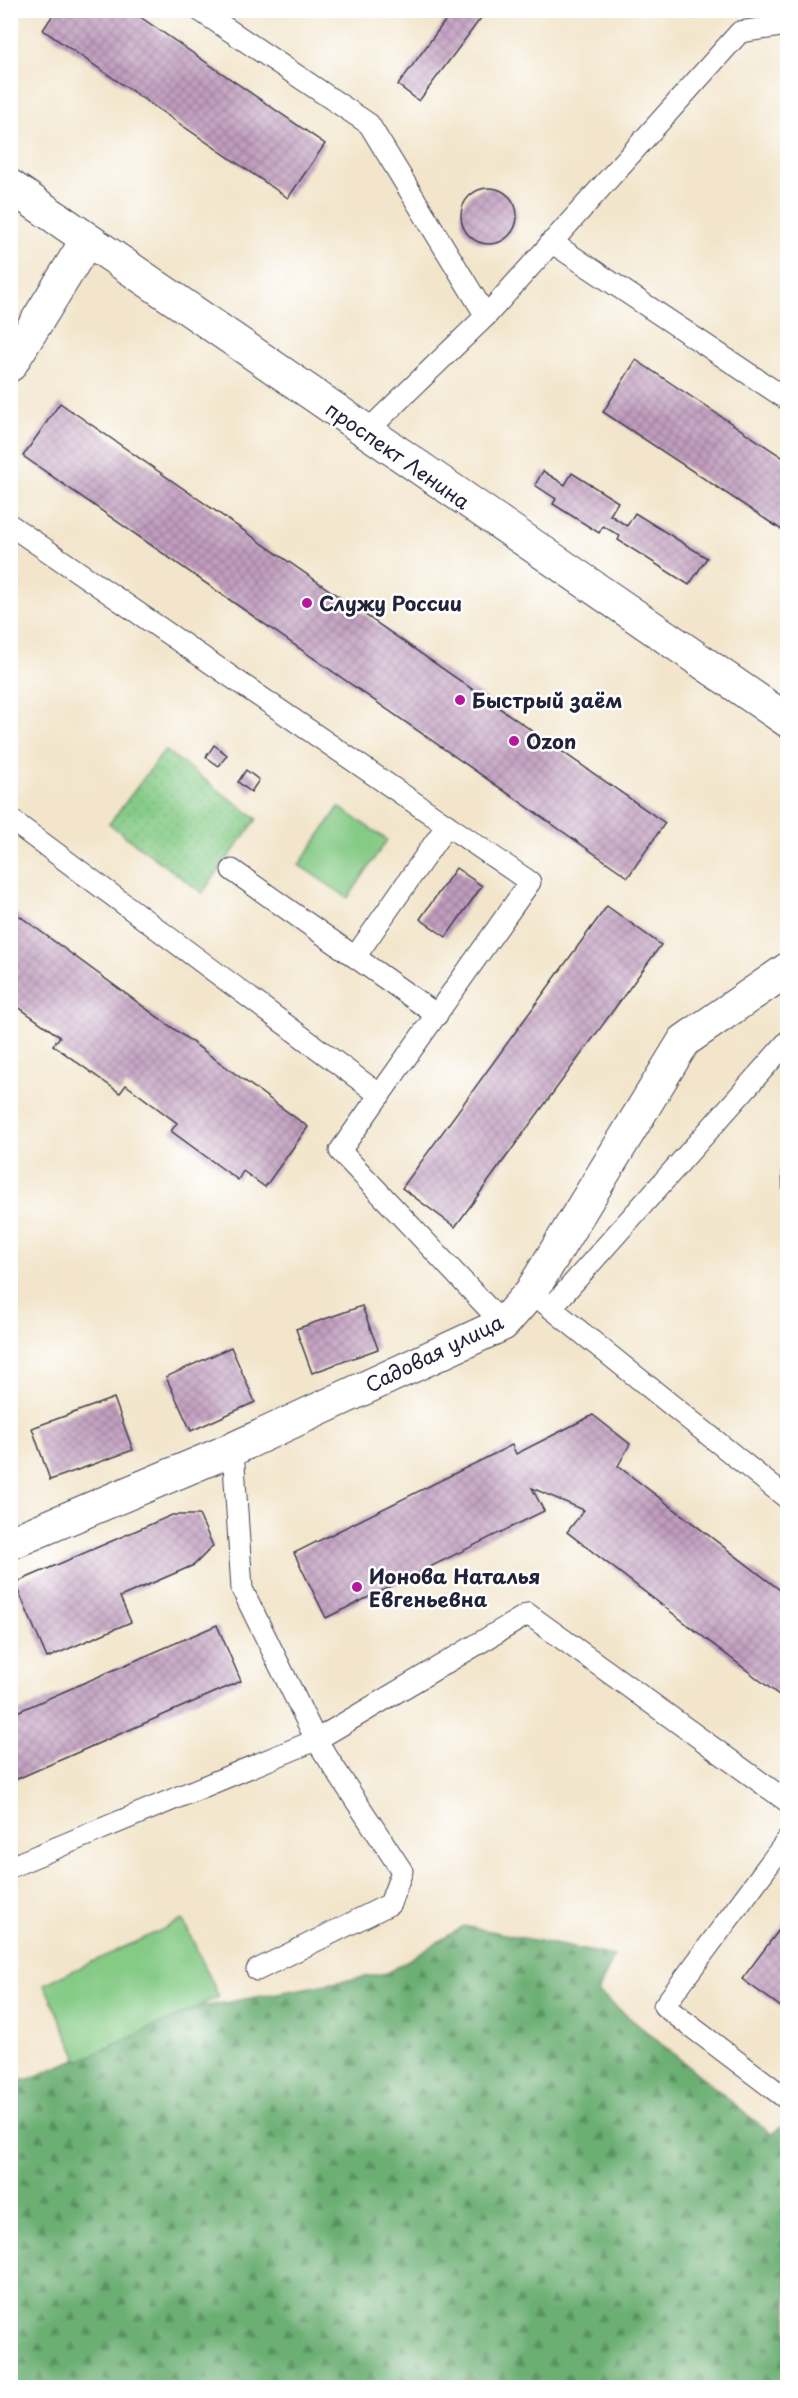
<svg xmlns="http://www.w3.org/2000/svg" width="798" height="2398" font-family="'Playpen Sans',sans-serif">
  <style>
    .grass { fill: url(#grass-dots); stroke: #547660; stroke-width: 1.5 }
    .forest { fill: url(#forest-firs); stroke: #476857; stroke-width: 1.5 }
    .garden { fill: #85cb86; stroke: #547660; stroke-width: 1.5 }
    .building { fill: url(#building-cross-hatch) }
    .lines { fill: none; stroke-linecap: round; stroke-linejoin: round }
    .lane-casing { stroke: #413f51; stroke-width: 23 }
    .street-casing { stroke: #413f51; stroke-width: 35 }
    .secondary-casing { stroke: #413f51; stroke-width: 35 }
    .primary-casing { stroke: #413f51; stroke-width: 35 }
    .lane { stroke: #fff; stroke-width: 21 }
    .street { stroke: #fff; stroke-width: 33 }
    .secondary { stroke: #fff; stroke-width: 33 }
    .primary { stroke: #fff; stroke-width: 33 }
    .poi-dot { fill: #b5179e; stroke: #fff; stroke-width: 2 }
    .labels { text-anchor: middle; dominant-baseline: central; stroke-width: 5; stroke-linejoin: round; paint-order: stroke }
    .street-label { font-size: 20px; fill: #22223b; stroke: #fff }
    .poi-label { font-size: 20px; font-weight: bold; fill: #22223b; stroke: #fff; text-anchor: start }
  </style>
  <defs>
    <pattern id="grass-dots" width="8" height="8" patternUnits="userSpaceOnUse" patternTransform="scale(1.5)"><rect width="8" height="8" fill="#85cb86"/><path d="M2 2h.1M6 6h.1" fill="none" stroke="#73ae75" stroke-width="1.8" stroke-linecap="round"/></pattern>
    <pattern id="forest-firs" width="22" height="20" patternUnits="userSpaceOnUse" patternTransform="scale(1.5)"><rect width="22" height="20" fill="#6caf73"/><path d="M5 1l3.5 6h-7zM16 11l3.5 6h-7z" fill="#588e60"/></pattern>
    <pattern id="building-cross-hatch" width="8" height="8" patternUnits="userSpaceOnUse" patternTransform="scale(1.5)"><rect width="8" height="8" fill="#c19dbe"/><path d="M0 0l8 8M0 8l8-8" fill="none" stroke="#9c809c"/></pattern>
  </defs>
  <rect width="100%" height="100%" fill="#fff"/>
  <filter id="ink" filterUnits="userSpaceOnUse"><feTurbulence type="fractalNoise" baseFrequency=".0167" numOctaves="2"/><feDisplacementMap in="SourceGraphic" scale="12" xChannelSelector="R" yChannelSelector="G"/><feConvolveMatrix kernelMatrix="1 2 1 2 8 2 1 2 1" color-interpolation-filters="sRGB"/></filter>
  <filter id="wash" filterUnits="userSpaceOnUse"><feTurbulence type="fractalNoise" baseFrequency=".008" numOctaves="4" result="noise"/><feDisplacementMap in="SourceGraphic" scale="24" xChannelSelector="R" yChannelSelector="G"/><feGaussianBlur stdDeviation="1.35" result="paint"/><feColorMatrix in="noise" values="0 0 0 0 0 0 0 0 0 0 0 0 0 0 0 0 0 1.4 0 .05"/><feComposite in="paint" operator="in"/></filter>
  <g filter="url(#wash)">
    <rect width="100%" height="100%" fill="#f2e5cb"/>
    <path class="grass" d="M 165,750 L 257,819 L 202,893 L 109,824 Z"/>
    <path class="forest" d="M 464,1926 L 614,1956 L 598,1992 L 771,2134 L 787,2123 L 787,2387 L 11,2387 L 10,2082 L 29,2079 L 196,2008 L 387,1973 Z"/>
    <g class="garden">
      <path d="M 339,807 L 387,840 L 348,898 L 299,865 Z"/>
      <path d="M 183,1920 L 219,1997 L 79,2061 L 44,1984 Z"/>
    </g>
    <g id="blocks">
      <g class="building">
        <path d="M 56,10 L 130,10 L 325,144 L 288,198 L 43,30 Z"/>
        <path d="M 453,10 L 487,10 L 419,101 L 398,85 Z"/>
        <circle cx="489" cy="216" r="28"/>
        <path d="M 636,360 L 788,461 L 788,534 L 603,412 Z"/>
        <path d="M 60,403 L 665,823 L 628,877 L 23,456 Z"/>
        <path d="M 543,471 L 565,485 L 572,473 L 618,502 L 610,515 L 627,526 L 635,513 L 707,558 L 689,585 L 618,540 L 620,536 L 603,526 L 599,533 L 553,504 L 556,499 L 535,485 Z"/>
        <path d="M 214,745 L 227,755 L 219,766 L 206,757 Z"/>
        <path d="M 246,770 L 259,780 L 251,792 L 238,782 Z"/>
        <path d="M 456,868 L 482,886 L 446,937 L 420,919 Z"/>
        <path d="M 607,906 L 661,945 L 455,1227 L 402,1188 Z"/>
        <path d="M 10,909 L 308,1127 L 265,1187 L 243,1171 L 238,1180 L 171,1131 L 177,1123 L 126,1085 L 120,1093 L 53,1045 L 60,1037 L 10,1001 Z"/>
        <path d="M 788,1149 L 788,1261 L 784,1259 L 782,1155 Z"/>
        <path d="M 362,1306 L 378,1349 L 312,1373 L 296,1329 Z"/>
        <path d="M 231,1347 L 255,1402 L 191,1431 L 166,1377 Z"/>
        <path d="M 114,1398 L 133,1450 L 50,1480 L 32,1428 Z"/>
        <path d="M 593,1415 L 630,1444 L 618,1466 L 788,1596 L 788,1702 L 567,1532 L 584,1510 L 532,1488 L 544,1511 L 326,1618 L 294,1553 L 512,1445 L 516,1454 Z"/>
        <path d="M 172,1515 L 199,1515 L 213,1546 L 194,1565 L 120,1597 L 131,1622 L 47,1658 L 15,1583 Z"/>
        <path d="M 217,1625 L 241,1681 L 10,1782 L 10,1715 Z"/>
        <path d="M 788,1918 L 788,2012 L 742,1979 Z"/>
      </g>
    </g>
  </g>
  <g filter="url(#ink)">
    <use href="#blocks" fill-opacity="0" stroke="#413f51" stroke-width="1.5"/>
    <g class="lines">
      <defs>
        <g id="lane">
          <path d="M 199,10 L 369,124 L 486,316"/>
          <path d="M 551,242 L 788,400"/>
          <path d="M 365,433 L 486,316 L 740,32 L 788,25"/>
          <path d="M 10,525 L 530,882 L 340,1151 L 503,1324"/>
          <path d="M 10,819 L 380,1095"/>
          <path d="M 232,870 L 437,1015"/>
          <path d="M 355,957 L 447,825"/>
          <path d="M 541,1300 L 788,1499"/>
          <path d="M 551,1308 L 788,1041"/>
          <path d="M 788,1839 L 664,2006 L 788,2100"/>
          <path d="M 10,1867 L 316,1740 L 242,1589 L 233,1449"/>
          <path d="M 257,1970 L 390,1904 L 402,1871 L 316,1740 L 528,1614 L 788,1802"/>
        </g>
        <path id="street" d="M 10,365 L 87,240"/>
        <path id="secondary" d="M 10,1543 L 233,1449 L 503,1324 L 531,1292 L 684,1041 L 788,969"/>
        <path id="primary" d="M 10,186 L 788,721"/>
      </defs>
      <use href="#lane" class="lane-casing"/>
      <use href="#street" class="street-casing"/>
      <use href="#secondary" class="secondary-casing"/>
      <use href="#primary" class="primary-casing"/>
      <use href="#lane" class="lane"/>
      <use href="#street" class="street"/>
      <use href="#secondary" class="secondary"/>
      <use href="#primary" class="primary"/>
    </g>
  </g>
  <g class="poi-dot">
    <circle cx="307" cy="603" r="6"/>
    <circle cx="460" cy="700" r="6"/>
    <circle cx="514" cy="741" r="6"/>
    <circle cx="357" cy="1587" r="6"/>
  </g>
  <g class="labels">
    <g class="street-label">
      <text transform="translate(398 455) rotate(35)">проспект Ленина</text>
      <text transform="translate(434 1353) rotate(-26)">Садовая улица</text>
    </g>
    <g class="poi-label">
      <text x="319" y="603">Служу России</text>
      <text x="472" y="700">Быстрый заём</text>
      <text x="526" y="741">Ozon</text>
      <text x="369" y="1576">Ионова Наталья<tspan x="369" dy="23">Евгеньевна</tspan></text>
    </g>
  </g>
  <rect width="798" height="2398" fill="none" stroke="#fff" stroke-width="36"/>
</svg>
